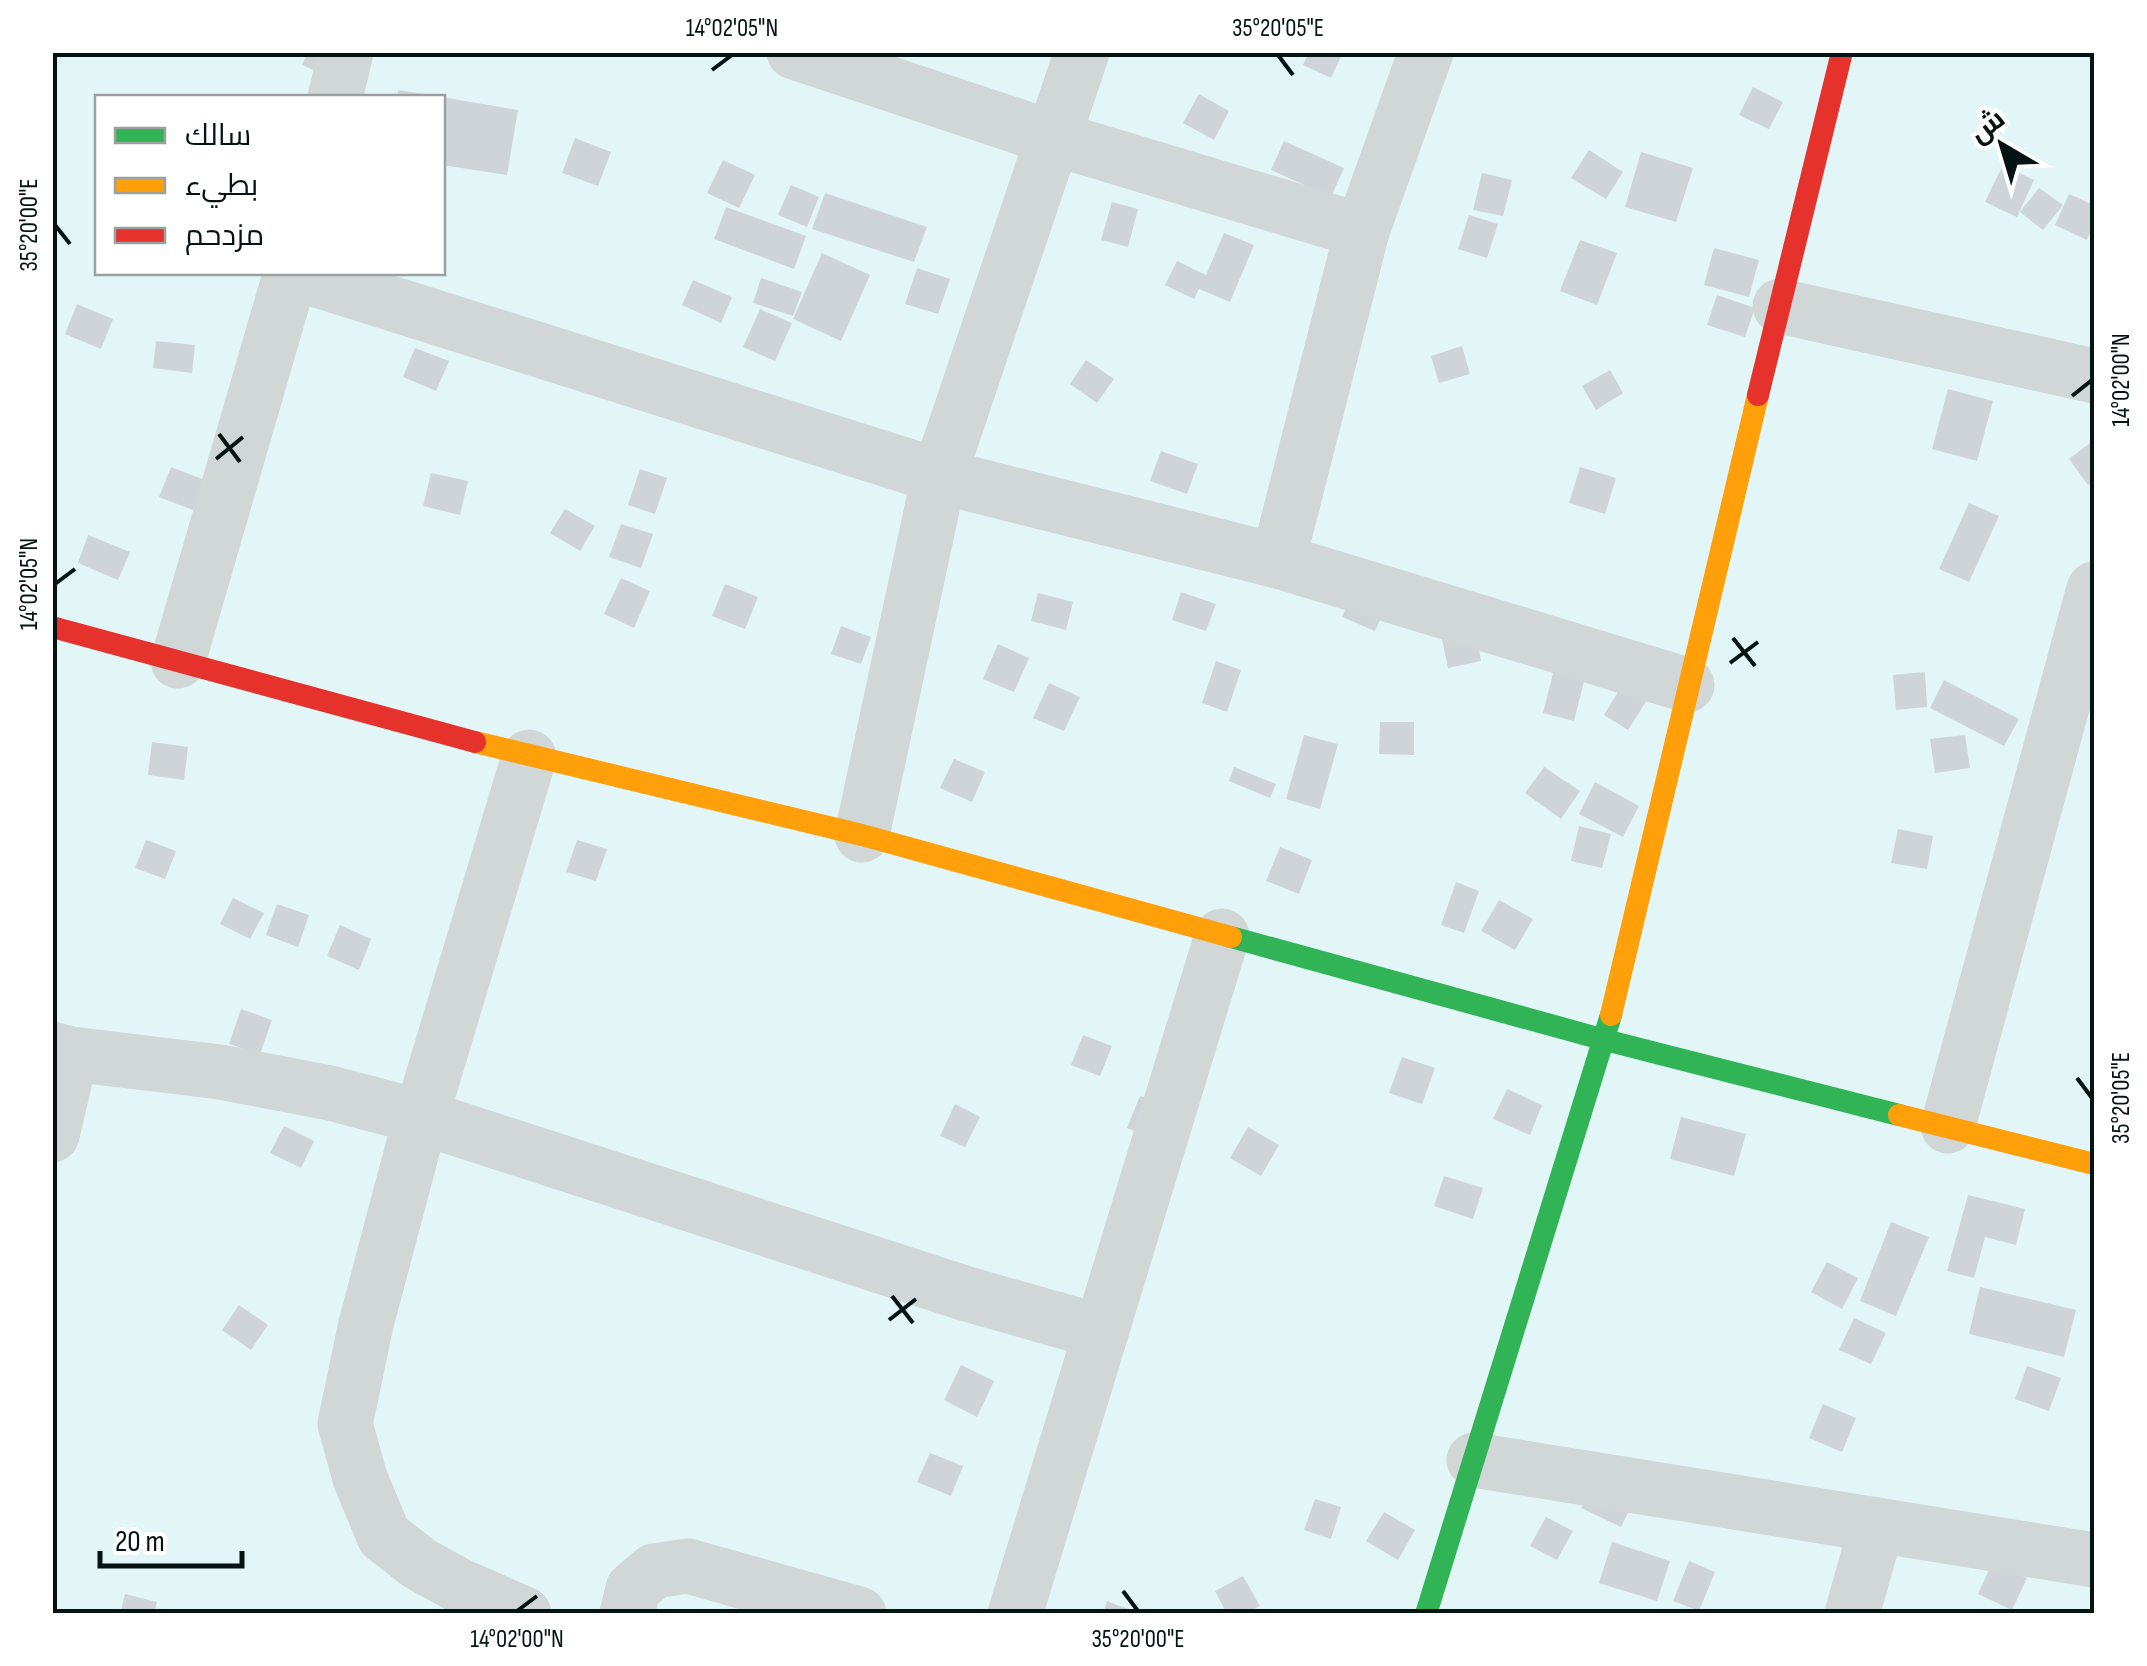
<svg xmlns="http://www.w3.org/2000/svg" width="2147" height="1666" font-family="'Sofia Sans Condensed',Cairo,sans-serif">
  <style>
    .building { fill: #cfd4d8 }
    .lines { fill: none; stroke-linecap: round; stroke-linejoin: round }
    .street { stroke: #d1d6d6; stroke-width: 55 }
    .fast { stroke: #30b455; stroke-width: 22 }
    .slow { stroke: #ff9f0a; stroke-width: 22 }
    .jam { stroke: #e5322d; stroke-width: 22 }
    .ticks { fill: none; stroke: #061313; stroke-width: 4 }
    .neatline { fill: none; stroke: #061313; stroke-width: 4 }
    .ticks-label { font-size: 25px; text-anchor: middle; fill: #061313 }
  </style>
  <rect width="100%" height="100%" fill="#e3f6f7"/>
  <g class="building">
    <path d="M 308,52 L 347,52 L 335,80 L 302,65 Z"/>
    <path d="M 1309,52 L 1343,52 L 1331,78 L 1303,65 Z"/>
    <path d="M 1753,87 L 1783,102 L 1769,129 L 1739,115 Z"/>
    <path d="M 398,90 L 431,95 L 431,98 L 397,98 Z"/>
    <path d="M 1199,94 L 1229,111 L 1214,140 L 1183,123 Z"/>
    <path d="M 442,97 L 518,110 L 507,175 L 442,165 Z"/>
    <path d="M 575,138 L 611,152 L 598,186 L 562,173 Z"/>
    <path d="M 1284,141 L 1344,168 L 1331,197 L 1271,170 Z"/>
    <path d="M 1589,150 L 1623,172 L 1606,199 L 1571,178 Z"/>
    <path d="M 1641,152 L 1693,168 L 1676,222 L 1625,207 Z"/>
    <path d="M 723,160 L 755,175 L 739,208 L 707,193 Z"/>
    <path d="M 2003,165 L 2034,180 L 2017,217 L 1985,202 Z"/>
    <path d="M 1482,173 L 1512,180 L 1503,216 L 1473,210 Z"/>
    <path d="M 791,185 L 819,197 L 807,227 L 778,215 Z"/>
    <path d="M 2039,188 L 2063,205 L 2043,230 L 2020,212 Z"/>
    <path d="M 825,193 L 927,227 L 914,262 L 812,229 Z"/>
    <path d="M 2069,194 L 2094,205 L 2094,224 L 2087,240 L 2055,225 Z"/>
    <path d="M 1112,202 L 1138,209 L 1128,247 L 1101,240 Z"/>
    <path d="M 726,207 L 806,236 L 794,269 L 714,239 Z"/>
    <path d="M 1469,215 L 1498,224 L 1487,258 L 1458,249 Z"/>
    <path d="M 1224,233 L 1254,245 L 1230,302 L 1199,289 L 1194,299 L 1165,285 L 1177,261 L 1206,275 Z"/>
    <path d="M 1580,240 L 1617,253 L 1597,305 L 1560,291 Z"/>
    <path d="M 1714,248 L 1759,260 L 1749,297 L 1704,285 Z"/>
    <path d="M 822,253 L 870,275 L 841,341 L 793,319 Z"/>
    <path d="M 917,268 L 950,279 L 938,314 L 905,304 Z"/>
    <path d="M 761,278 L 802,292 L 793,316 L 753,303 Z"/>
    <path d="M 693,280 L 732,297 L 721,323 L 682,305 Z"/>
    <path d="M 1717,295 L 1755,308 L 1745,337 L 1707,325 Z"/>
    <path d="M 77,304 L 113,319 L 101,349 L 65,334 Z"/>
    <path d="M 760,309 L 792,323 L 775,361 L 743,347 Z"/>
    <path d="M 156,341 L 195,345 L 192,373 L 153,368 Z"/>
    <path d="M 1462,346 L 1470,374 L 1439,383 L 1431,356 Z"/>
    <path d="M 415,348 L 449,361 L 436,391 L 403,377 Z"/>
    <path d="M 1086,360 L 1114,379 L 1097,403 L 1070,384 Z"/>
    <path d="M 1610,370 L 1623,393 L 1596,410 L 1582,386 Z"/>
    <path d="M 1948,389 L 1993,401 L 1977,461 L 1932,449 Z"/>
    <path d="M 2094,440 L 2094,480 L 2088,485 L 2069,459 Z"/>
    <path d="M 1161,451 L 1198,464 L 1187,494 L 1150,481 Z"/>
    <path d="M 171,467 L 205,480 L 193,510 L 159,497 Z"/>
    <path d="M 1580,467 L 1616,478 L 1605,514 L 1569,503 Z"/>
    <path d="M 640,469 L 667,478 L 655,514 L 628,505 Z"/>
    <path d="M 431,473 L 468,481 L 460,515 L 423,506 Z"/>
    <path d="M 1969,503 L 1999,516 L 1969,582 L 1939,569 Z"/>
    <path d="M 565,509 L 595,526 L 580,551 L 550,533 Z"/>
    <path d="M 621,524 L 653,534 L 641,568 L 609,557 Z"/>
    <path d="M 88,535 L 130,552 L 118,580 L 78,563 Z"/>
    <path d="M 621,578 L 650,591 L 634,628 L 604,614 Z"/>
    <path d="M 725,584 L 758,597 L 745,629 L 712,616 Z"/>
    <path d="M 1355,587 L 1388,602 L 1375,631 L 1342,617 Z"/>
    <path d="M 1181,592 L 1216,604 L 1206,631 L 1172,620 Z"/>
    <path d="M 1038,593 L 1073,602 L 1066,630 L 1031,621 Z"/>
    <path d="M 841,626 L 871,637 L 861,664 L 831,654 Z"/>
    <path d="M 1475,628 L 1481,661 L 1448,668 L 1441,634 Z"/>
    <path d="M 998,644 L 1029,658 L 1014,692 L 983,679 Z"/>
    <path d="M 1560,645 L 1591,653 L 1574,721 L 1543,713 Z"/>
    <path d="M 1216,661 L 1241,670 L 1227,712 L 1202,703 Z"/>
    <path d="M 1925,672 L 1927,707 L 1896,710 L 1893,675 Z"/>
    <path d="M 1629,674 L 1654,689 L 1628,730 L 1604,715 Z"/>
    <path d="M 1944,680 L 2019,719 L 2004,746 L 1930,708 Z"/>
    <path d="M 1049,683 L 1080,697 L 1064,731 L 1033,718 Z"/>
    <path d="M 1380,722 L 1414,722 L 1414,755 L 1379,754 Z"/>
    <path d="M 1304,735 L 1338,744 L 1320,809 L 1286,799 Z"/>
    <path d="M 1965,735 L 1970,768 L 1935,773 L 1930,739 Z"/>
    <path d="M 152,742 L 188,747 L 184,780 L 148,775 Z"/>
    <path d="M 954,759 L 985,772 L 972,802 L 940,788 Z"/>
    <path d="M 1234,767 L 1276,784 L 1270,798 L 1229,781 Z"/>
    <path d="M 1544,767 L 1580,791 L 1561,819 L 1525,793 Z"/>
    <path d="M 1595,782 L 1639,806 L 1623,837 L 1579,814 Z"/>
    <path d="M 1579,826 L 1611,834 L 1602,868 L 1571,861 Z"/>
    <path d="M 1898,829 L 1933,836 L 1927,869 L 1891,863 Z"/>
    <path d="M 146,840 L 176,851 L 165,879 L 135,868 Z"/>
    <path d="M 577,840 L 607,849 L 596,881 L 566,872 Z"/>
    <path d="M 1280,847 L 1312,860 L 1299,894 L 1266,881 Z"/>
    <path d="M 1456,882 L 1479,891 L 1464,933 L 1441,925 Z"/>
    <path d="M 233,898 L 264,913 L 250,939 L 220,924 Z"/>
    <path d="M 1499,900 L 1533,919 L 1515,950 L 1481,931 Z"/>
    <path d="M 277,904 L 309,915 L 298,947 L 266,935 Z"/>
    <path d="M 340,925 L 371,939 L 359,970 L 327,956 Z"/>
    <path d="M 241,1009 L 272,1020 L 260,1054 L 229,1044 Z"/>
    <path d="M 1083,1035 L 1112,1046 L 1100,1076 L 1071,1065 Z"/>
    <path d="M 1402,1057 L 1435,1068 L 1422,1104 L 1389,1093 Z"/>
    <path d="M 1507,1089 L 1542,1105 L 1530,1135 L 1493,1119 Z"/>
    <path d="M 1140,1096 L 1170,1107 L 1157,1140 L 1127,1128 Z"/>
    <path d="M 955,1104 L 980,1117 L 965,1147 L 940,1136 Z"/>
    <path d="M 1681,1117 L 1746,1134 L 1734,1176 L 1670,1159 Z"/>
    <path d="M 284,1126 L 314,1141 L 301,1168 L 270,1153 Z"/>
    <path d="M 1248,1127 L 1279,1145 L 1261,1176 L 1230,1158 Z"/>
    <path d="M 1444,1176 L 1483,1188 L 1473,1219 L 1434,1206 Z"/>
    <path d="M 1968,1195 L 2025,1209 L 2016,1245 L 1985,1237 L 1974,1278 L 1947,1271 Z"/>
    <path d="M 1891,1222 L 1929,1237 L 1896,1316 L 1860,1301 Z"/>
    <path d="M 1827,1262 L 1858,1278 L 1842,1309 L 1811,1292 Z"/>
    <path d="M 1980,1287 L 2076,1310 L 2064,1357 L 1969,1334 Z"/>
    <path d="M 239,1305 L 268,1325 L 251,1350 L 222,1330 Z"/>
    <path d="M 1854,1318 L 1886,1333 L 1871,1364 L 1839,1350 Z"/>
    <path d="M 961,1365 L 994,1381 L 977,1417 L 944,1400 Z"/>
    <path d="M 2027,1366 L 2061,1378 L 2049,1411 L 2015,1399 Z"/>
    <path d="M 1823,1404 L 1856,1418 L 1842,1452 L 1809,1438 Z"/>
    <path d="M 930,1453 L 963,1466 L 951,1496 L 917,1482 Z"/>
    <path d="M 1597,1476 L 1636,1496 L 1621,1527 L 1581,1508 Z"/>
    <path d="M 1315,1499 L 1341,1507 L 1331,1539 L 1304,1530 Z"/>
    <path d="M 1384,1512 L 1415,1530 L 1398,1560 L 1366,1541 Z"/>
    <path d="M 1546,1517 L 1573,1531 L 1557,1560 L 1530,1546 Z"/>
    <path d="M 1612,1542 L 1670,1561 L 1657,1601 L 1599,1583 Z"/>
    <path d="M 1689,1561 L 1715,1572 L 1699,1611 L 1673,1601 Z"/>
    <path d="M 1992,1563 L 2027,1578 L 2012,1610 L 1978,1594 Z"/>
    <path d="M 1243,1576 L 1260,1606 L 1245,1614 L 1227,1614 L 1215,1591 Z"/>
    <path d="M 125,1594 L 157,1602 L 154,1614 L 120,1614 Z"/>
    <path d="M 1107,1601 L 1139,1613 L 1139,1614 L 1103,1614 Z"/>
  </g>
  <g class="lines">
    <g class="street">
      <path d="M 794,52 L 1053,138 L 1362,231"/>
      <path d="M 335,98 L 346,52"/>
      <path d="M 292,272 L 939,476 L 1278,561 L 1687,685"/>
      <path d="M 1780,306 L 2094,376"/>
      <path d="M 1278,561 L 1362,231 L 1426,52"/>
      <path d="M 178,661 L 291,272"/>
      <path d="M 862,835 L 939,476 L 1082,52"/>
      <path d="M 52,1049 L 71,1054 L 220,1072 L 330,1093 L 421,1117 L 967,1294 L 1101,1332"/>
      <path d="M 1948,1126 L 2094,589"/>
      <path d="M 52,1135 L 71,1054"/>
      <path d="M 1474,1460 L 2094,1560"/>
      <path d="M 524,1614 L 460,1586 L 420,1564 L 384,1536 L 360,1478 L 345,1424 L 366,1324 L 421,1117 L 529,757"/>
      <path d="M 627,1614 L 633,1589 L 654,1571 L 688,1566 L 859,1614"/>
      <path d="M 1015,1614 L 1222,936"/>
      <path d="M 1852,1614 L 1877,1525"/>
    </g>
    <g class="fast">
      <path d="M 1231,937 L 1605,1040 L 1899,1115"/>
      <path d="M 1426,1614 L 1611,1015"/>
    </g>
    <g class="slow">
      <path d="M 475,742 L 862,835 L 1231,937"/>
      <path d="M 1611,1015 L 1758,395"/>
      <path d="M 1899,1115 L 2094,1164"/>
    </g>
    <g class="jam">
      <path d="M 1758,395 L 1842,52"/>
      <path d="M 52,627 L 475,742"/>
    </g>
  </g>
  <path class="ticks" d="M 1278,55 L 1293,75M 712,70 L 732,55M 55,225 L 70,244M 2072,396 L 2092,380M 219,434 L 240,462M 216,459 L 243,437M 55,584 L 75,569M 1733,638 L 1755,666M 1730,663 L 1758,642M 2077,1078 L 2092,1098M 892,1296 L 913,1323M 889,1320 L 916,1299M 1123,1591 L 1138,1611M 517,1611 L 537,1596"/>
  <rect width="2147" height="1666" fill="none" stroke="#ffffff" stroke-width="110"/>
  <rect x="95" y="95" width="350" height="180" fill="#ffffff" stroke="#9ba1a1" stroke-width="2.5"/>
  <rect x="115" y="128" width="50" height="15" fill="#30b455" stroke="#9ba1a1" stroke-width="2.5"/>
  <text x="185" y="145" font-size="30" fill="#061313">سالك</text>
  <rect x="115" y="178" width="50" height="15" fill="#ff9f0a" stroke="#9ba1a1" stroke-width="2.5"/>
  <text x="185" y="195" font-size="30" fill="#061313">بطيء</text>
  <rect x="115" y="228" width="50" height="15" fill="#e5322d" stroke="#9ba1a1" stroke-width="2.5"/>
  <text x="185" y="245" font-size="30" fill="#061313">مزدحم</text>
  <g transform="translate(2002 145) rotate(322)" stroke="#ffffff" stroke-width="8" paint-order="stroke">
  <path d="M0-8L18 38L0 25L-18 38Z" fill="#061313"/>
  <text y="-15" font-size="28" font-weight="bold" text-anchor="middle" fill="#061313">ش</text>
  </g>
  <path d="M100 1551v15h142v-15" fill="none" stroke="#061313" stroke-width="5"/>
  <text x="115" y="1551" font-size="30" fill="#061313" stroke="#ffffff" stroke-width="8" paint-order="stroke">20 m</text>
  <rect x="55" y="55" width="2037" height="1556" class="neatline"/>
  <g class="ticks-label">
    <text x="732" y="36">14°02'05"N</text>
    <text x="1278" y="36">35°20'05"E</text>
    <text transform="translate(28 225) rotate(-90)" y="9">35°20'00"E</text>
    <text transform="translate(2120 380) rotate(-90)" y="9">14°02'00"N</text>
    <text transform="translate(28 584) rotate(-90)" y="9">14°02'05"N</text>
    <text transform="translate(2120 1098) rotate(-90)" y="9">35°20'05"E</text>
    <text x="517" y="1647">14°02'00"N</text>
    <text x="1138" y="1647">35°20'00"E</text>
  </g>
</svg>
